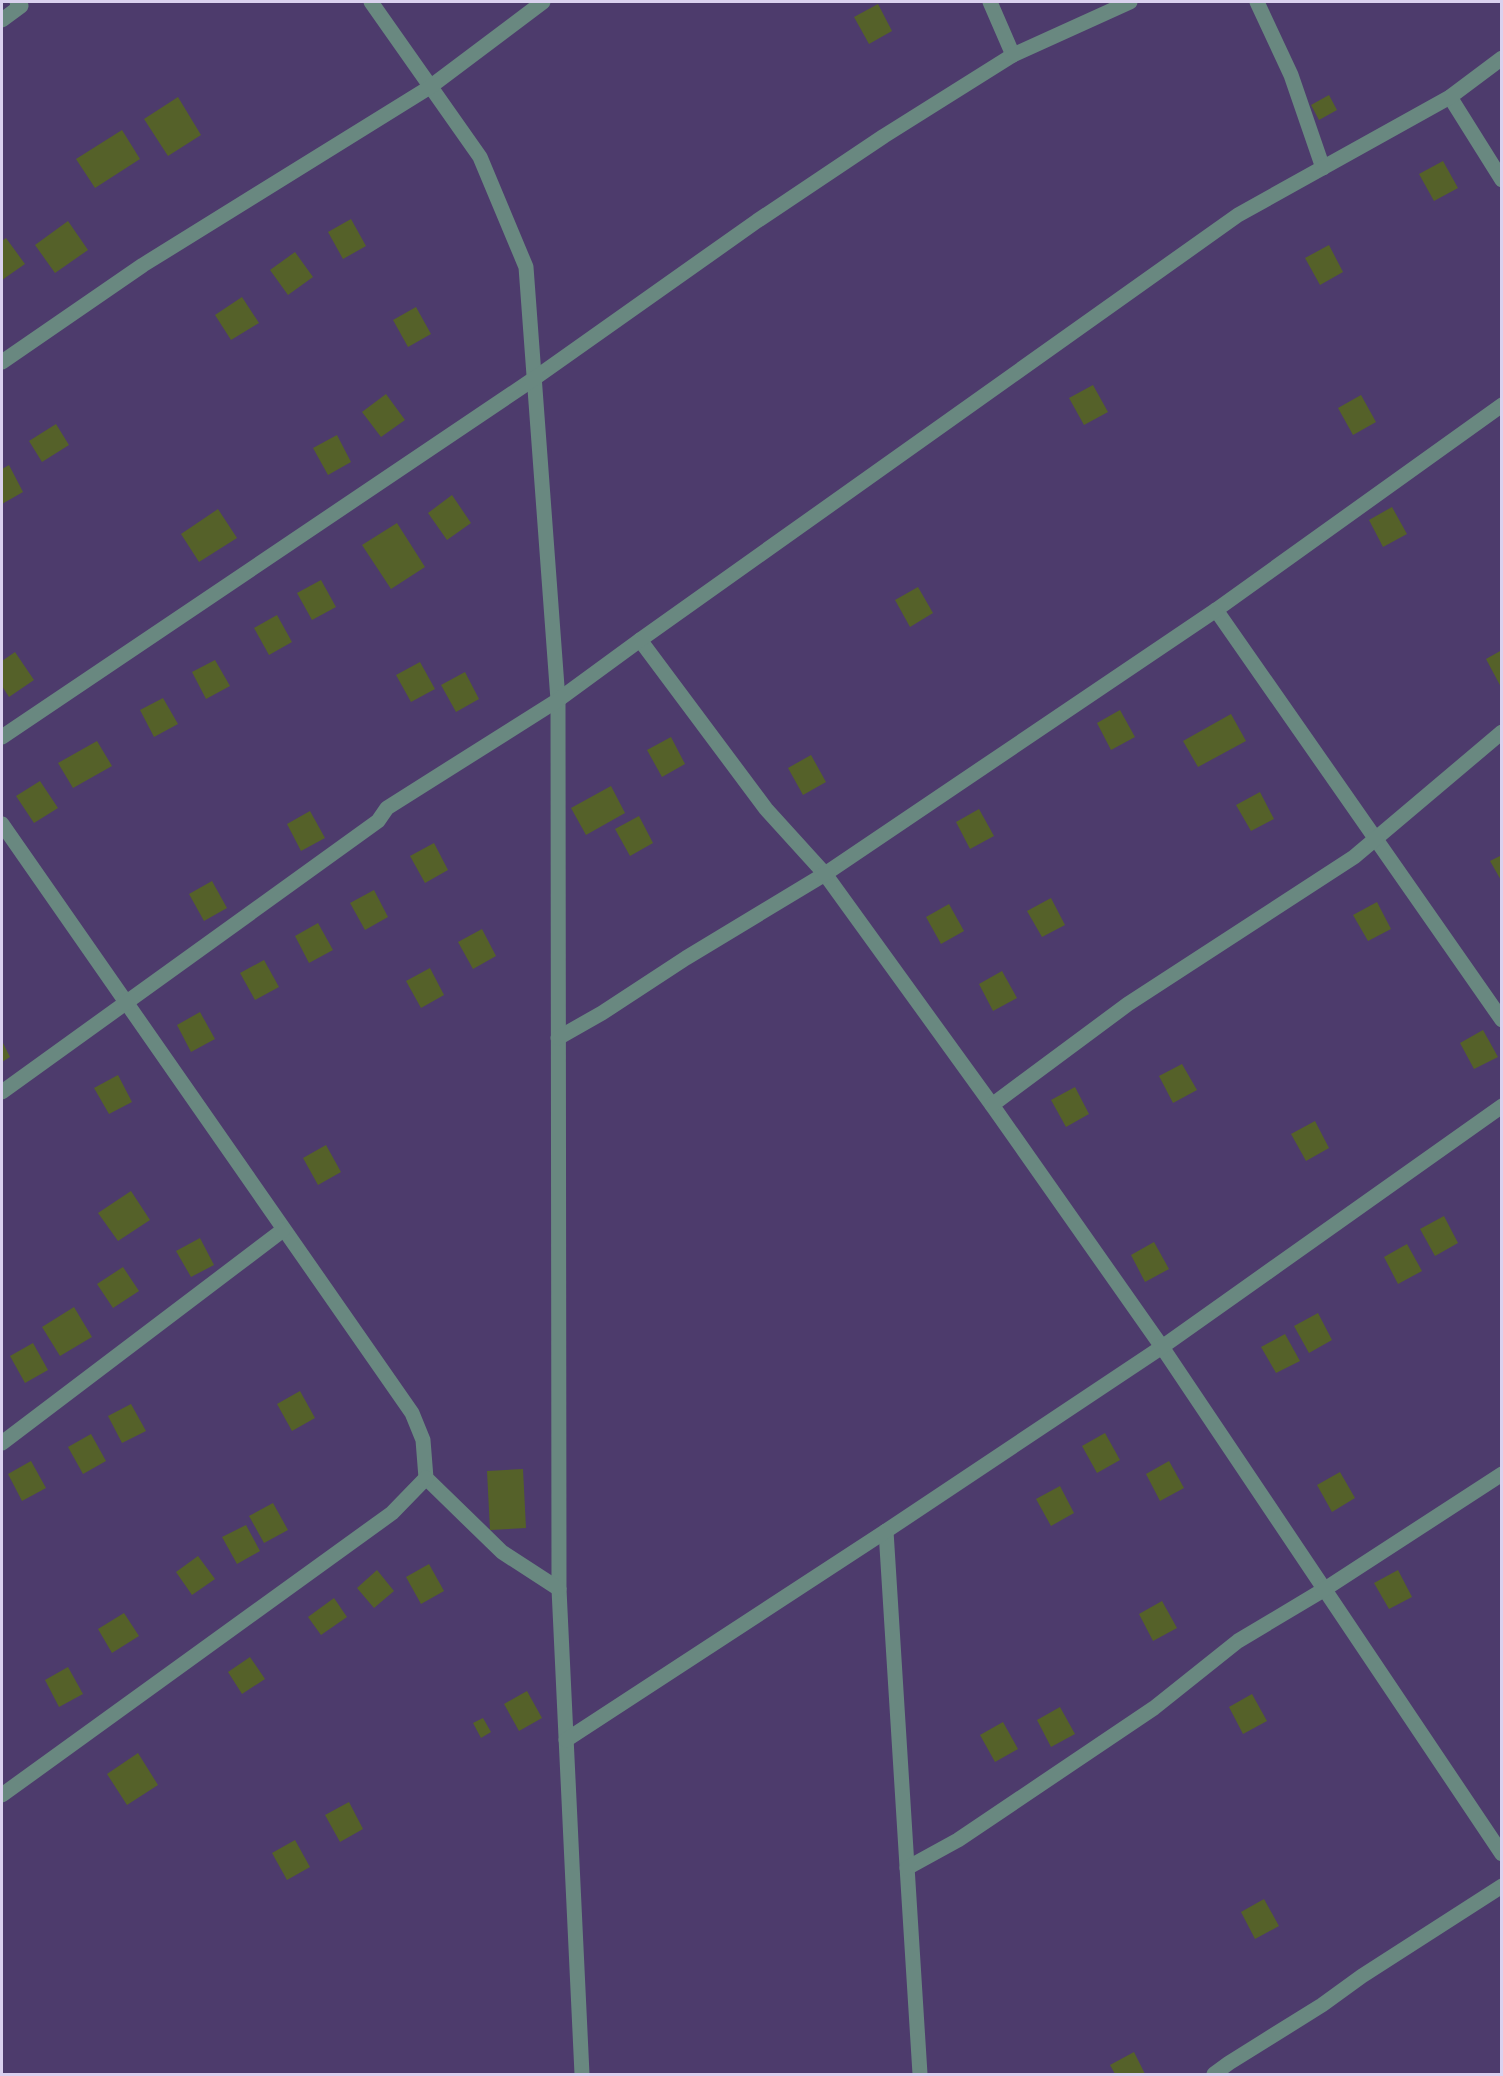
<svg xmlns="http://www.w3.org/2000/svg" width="1503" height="2076" font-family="Roboto,sans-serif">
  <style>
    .building { fill: #556129 }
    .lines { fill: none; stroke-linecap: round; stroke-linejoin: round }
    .minor { stroke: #698880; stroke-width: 15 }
  </style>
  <rect width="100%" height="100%" fill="#4d3b6c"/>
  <g class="building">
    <path d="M 878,4 L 892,31 L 869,44 L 854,17 Z"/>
    <path d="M 1329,95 L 1337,110 L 1319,120 L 1311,105 Z"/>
    <path d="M 178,97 L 201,135 L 168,156 L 144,119 Z"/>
    <path d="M 122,130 L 140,159 L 95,188 L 76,159 Z"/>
    <path d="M 1443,161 L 1458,188 L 1434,201 L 1419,174 Z"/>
    <path d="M 351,219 L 366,246 L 343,259 L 328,232 Z"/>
    <path d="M 68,221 L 88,250 L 55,273 L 35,245 Z"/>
    <path d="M 6,238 L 25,264 L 2,280 L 2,241 Z"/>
    <path d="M 1329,245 L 1343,272 L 1320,285 L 1305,258 Z"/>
    <path d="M 295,252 L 313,277 L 288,295 L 270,270 Z"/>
    <path d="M 242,297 L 259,323 L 231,340 L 215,315 Z"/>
    <path d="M 416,307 L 431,334 L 408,347 L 393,320 Z"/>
    <path d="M 1093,385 L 1108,412 L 1084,425 L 1069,398 Z"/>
    <path d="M 386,394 L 405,420 L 381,437 L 362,412 Z"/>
    <path d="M 1361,395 L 1376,422 L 1353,435 L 1338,408 Z"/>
    <path d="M 56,424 L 69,445 L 42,462 L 29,441 Z"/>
    <path d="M 337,435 L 351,462 L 328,475 L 313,448 Z"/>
    <path d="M 9,465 L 23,492 L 2,504 L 2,469 Z"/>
    <path d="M 452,495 L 471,523 L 447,540 L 428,513 Z"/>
    <path d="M 1392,507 L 1407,534 L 1383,547 L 1369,520 Z"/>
    <path d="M 218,509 L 237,538 L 199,562 L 181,534 Z"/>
    <path d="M 397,523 L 425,567 L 391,589 L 362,545 Z"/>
    <path d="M 321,580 L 336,607 L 312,620 L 297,593 Z"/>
    <path d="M 918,587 L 933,613 L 910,627 L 895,600 Z"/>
    <path d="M 277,615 L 292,642 L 269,655 L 254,628 Z"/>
    <path d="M 1502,650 L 1502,689 L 1486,659 Z"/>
    <path d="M 15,652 L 34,680 L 9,697 L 2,686 L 2,661 Z"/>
    <path d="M 215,660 L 230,686 L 206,699 L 192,672 Z"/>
    <path d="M 420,662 L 435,689 L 411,702 L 396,675 Z"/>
    <path d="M 465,672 L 479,699 L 456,712 L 441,685 Z"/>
    <path d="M 163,698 L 178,724 L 154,737 L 140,710 Z"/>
    <path d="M 1120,710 L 1135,737 L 1111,750 L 1097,723 Z"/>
    <path d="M 1231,714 L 1246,741 L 1198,767 L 1183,741 Z"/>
    <path d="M 671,737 L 685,764 L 662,777 L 647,750 Z"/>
    <path d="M 97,741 L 112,766 L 73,788 L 58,763 Z"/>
    <path d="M 811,755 L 826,782 L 803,795 L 788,768 Z"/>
    <path d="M 40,781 L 58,808 L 34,823 L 16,796 Z"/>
    <path d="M 611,786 L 625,813 L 586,835 L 571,808 Z"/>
    <path d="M 1260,792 L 1274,819 L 1251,831 L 1236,805 Z"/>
    <path d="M 979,809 L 994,836 L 970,849 L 956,822 Z"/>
    <path d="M 310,811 L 325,838 L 301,851 L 287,824 Z"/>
    <path d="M 639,816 L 653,843 L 630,856 L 615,829 Z"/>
    <path d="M 434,843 L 448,870 L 425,883 L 410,856 Z"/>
    <path d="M 1502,855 L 1502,882 L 1490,861 Z"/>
    <path d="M 212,881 L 227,908 L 204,921 L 189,894 Z"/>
    <path d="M 374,890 L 388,917 L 365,930 L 350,903 Z"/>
    <path d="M 1051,898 L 1065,925 L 1042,937 L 1027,911 Z"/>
    <path d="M 1377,902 L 1391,929 L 1368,941 L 1353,915 Z"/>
    <path d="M 949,904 L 964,931 L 941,944 L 926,917 Z"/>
    <path d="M 318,923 L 333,950 L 309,963 L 295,936 Z"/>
    <path d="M 482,929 L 496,956 L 473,969 L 458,942 Z"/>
    <path d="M 264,960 L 279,987 L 255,1000 L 240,973 Z"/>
    <path d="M 430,968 L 444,995 L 421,1008 L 406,981 Z"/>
    <path d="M 1002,971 L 1017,998 L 993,1011 L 979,984 Z"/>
    <path d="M 200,1012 L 215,1039 L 191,1052 L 177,1025 Z"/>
    <path d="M 1483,1030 L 1498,1057 L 1474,1069 L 1460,1043 Z"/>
    <path d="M 2,1041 L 10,1057 L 2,1062 Z"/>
    <path d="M 1182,1064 L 1197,1090 L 1173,1103 L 1159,1076 Z"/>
    <path d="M 118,1075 L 132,1102 L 109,1114 L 94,1088 Z"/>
    <path d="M 1075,1087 L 1089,1114 L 1066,1127 L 1051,1100 Z"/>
    <path d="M 1315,1121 L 1329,1148 L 1306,1161 L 1291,1134 Z"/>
    <path d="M 326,1145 L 341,1172 L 318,1185 L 303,1158 Z"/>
    <path d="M 131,1191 L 150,1220 L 118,1241 L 98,1213 Z"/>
    <path d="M 1444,1216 L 1458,1243 L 1435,1256 L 1420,1229 Z"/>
    <path d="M 200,1238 L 214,1265 L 191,1277 L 176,1251 Z"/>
    <path d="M 1154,1242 L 1169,1269 L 1145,1282 L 1131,1255 Z"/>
    <path d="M 1407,1244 L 1422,1271 L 1398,1284 L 1384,1257 Z"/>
    <path d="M 123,1267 L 139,1291 L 113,1308 L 97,1284 Z"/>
    <path d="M 74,1307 L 92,1337 L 60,1356 L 42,1327 Z"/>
    <path d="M 1318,1313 L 1332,1340 L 1309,1353 L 1294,1326 Z"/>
    <path d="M 1285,1334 L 1300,1361 L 1276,1373 L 1261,1347 Z"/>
    <path d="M 33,1343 L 48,1370 L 25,1383 L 10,1356 Z"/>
    <path d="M 300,1391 L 315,1418 L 292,1431 L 277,1404 Z"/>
    <path d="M 131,1404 L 146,1431 L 122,1443 L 108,1416 Z"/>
    <path d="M 1105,1433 L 1120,1460 L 1097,1473 L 1082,1446 Z"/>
    <path d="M 91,1434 L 106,1461 L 83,1474 L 68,1447 Z"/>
    <path d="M 31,1461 L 46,1488 L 22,1501 L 8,1474 Z"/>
    <path d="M 1169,1461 L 1184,1488 L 1160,1501 L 1146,1474 Z"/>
    <path d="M 523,1469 L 526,1528 L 490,1530 L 487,1471 Z"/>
    <path d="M 1340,1472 L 1355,1498 L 1332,1512 L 1317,1485 Z"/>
    <path d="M 1060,1486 L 1074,1513 L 1051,1526 L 1036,1499 Z"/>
    <path d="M 273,1503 L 288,1530 L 264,1543 L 249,1516 Z"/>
    <path d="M 246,1525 L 260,1551 L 237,1564 L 222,1537 Z"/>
    <path d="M 198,1556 L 215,1579 L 192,1595 L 176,1572 Z"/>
    <path d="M 429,1564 L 444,1591 L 421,1604 L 406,1577 Z"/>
    <path d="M 377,1570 L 394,1591 L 374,1608 L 357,1588 Z"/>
    <path d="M 1398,1570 L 1412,1597 L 1389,1609 L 1374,1583 Z"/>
    <path d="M 334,1598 L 347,1617 L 321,1635 L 308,1617 Z"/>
    <path d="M 1162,1601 L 1177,1628 L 1153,1641 L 1139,1614 Z"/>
    <path d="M 124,1613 L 139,1636 L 112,1653 L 98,1629 Z"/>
    <path d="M 250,1657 L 265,1679 L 242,1694 L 228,1672 Z"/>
    <path d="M 68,1667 L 83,1694 L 59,1707 L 45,1680 Z"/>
    <path d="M 527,1691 L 542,1718 L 519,1731 L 504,1704 Z"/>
    <path d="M 1252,1694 L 1267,1721 L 1243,1734 L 1229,1707 Z"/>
    <path d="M 1060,1707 L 1075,1734 L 1051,1747 L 1037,1720 Z"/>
    <path d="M 483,1718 L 491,1732 L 481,1738 L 473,1723 Z"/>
    <path d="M 1003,1722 L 1018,1749 L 995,1762 L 980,1735 Z"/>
    <path d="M 138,1753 L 158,1785 L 127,1805 L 107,1774 Z"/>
    <path d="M 349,1802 L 363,1829 L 340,1842 L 325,1815 Z"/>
    <path d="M 295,1840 L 310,1867 L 287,1880 L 272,1853 Z"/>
    <path d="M 1264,1899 L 1279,1926 L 1255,1939 L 1241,1912 Z"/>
    <path d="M 1134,2052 L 1145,2074 L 1115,2074 L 1110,2065 Z"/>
  </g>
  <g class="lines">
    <g class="minor">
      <path d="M 371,2 L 480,157 L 526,267 L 558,700 L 559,1589 L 582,2074"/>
      <path d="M 990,2 L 1013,55"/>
      <path d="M 1257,2 L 1291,75 L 1323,168"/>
      <path d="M 2,20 L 21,6 L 17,2"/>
      <path d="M 1450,97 L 1502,180"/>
      <path d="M 2,362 L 143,265 L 430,87 L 543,2"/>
      <path d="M 1216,610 L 1502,1020"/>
      <path d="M 640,640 L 766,809 L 825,874 L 992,1105 L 1162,1347 L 1502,1854"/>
      <path d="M 2,737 L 535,378 L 757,221 L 884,136 L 1013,55 L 1130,2"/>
      <path d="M 2,824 L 412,1413 L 423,1440 L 426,1478 L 502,1552 L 559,1589"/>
      <path d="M 558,1038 L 602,1013 L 686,958 L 825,874 L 1216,610 L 1502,405"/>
      <path d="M 2,1092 L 378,821 L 387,808 L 558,700 L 640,640 L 1238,215 L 1450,97 L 1502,58"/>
      <path d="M 992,1105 L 1128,1004 L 1354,857 L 1502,732"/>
      <path d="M 2,1443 L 283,1230"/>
      <path d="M 886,1531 L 920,2074"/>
      <path d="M 566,1740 L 886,1531 L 1162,1347 L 1502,1106"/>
      <path d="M 2,1795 L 392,1513 L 426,1478"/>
      <path d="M 907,1868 L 958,1840 L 1154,1708 L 1238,1641 L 1325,1589 L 1502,1474"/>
      <path d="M 1214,2074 L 1229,2063 L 1322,2005 L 1362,1976 L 1502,1886"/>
    </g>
  </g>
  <rect width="1503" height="2076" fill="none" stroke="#dad1ee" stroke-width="6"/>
</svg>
